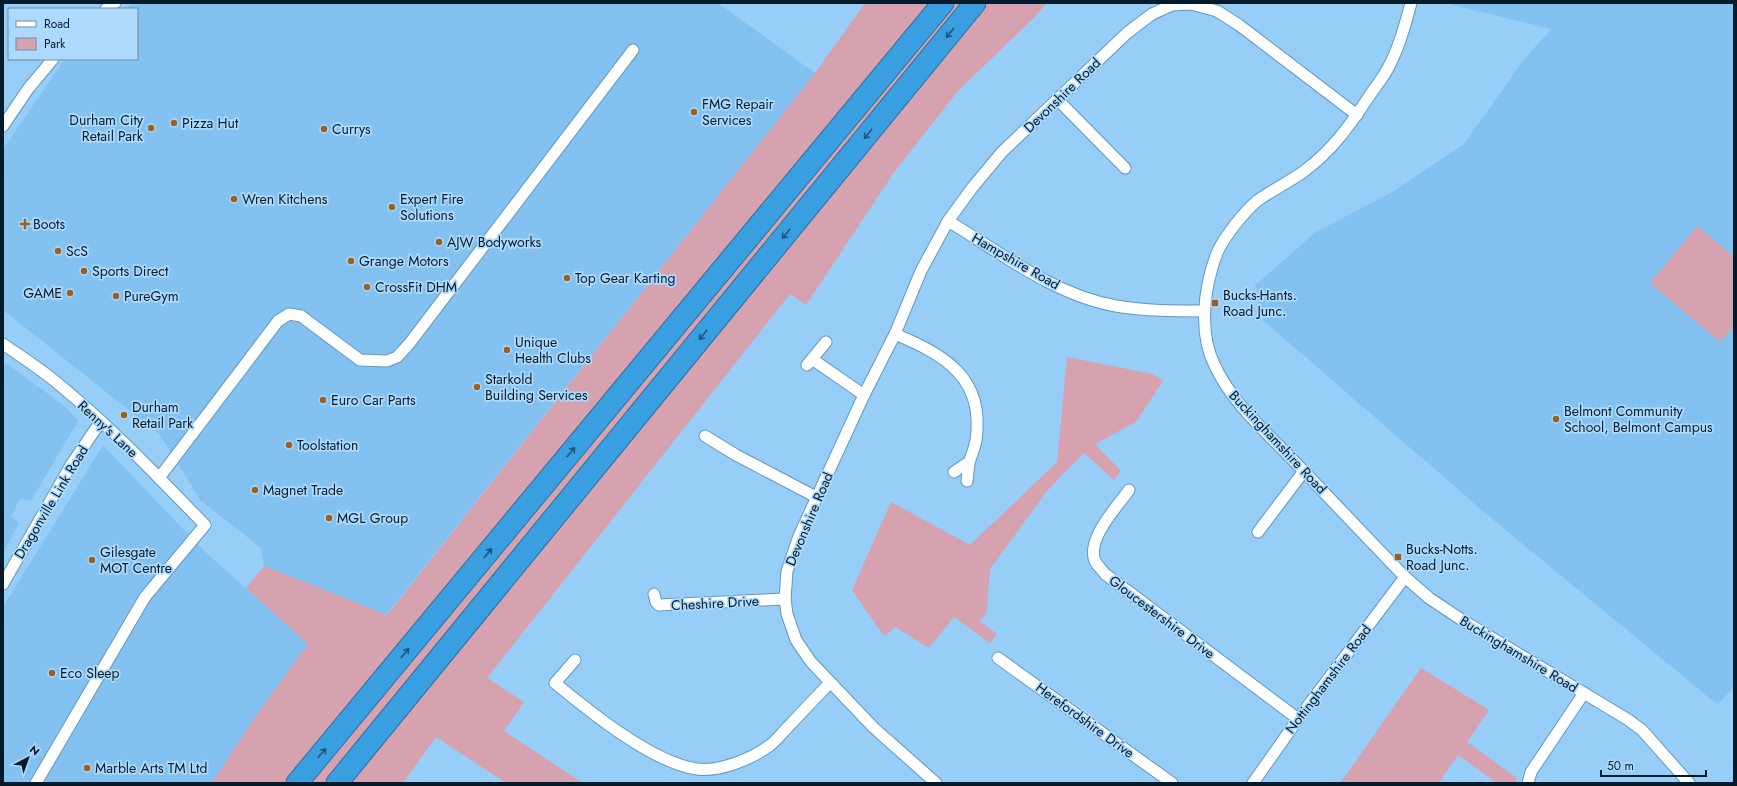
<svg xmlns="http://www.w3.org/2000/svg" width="1737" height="786" font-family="Jost,sans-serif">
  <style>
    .built { fill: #83c2f0 }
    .green { fill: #d7a2b0 }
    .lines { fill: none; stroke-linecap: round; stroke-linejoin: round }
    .minor-casing { stroke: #6298c0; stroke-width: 13 }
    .motorway-casing { stroke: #2770a1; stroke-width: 23 }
    .minor { stroke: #fff; stroke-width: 11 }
    .motorway { stroke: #3a9fe1; stroke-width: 21 }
    .oneway { stroke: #1d567c }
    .poi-dot { fill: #9c5f22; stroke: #addafc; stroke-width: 1.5 }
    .labels { text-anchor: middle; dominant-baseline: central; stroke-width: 3.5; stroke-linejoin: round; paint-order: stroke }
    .street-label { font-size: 14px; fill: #051a2a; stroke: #addafc }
    .poi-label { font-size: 14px; fill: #051a2a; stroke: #addafc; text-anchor: start }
  </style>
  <rect width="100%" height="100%" fill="#96cef8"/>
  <g class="built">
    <path d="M 133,3 L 718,3 L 815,73 L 386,615 L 264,566 L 261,548 L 201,501 L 160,435 L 3,310 L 3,149 L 64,60 L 66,59 L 137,59 L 137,9 L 124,9 Z"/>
    <path d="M 1453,3 L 1734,3 L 1734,686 L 1718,705 L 1491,518 L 1264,321 L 1255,285 L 1316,232 L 1394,191 L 1464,144 L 1525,58 L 1551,29 L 1452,5 Z"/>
    <path d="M 3,361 L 66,407 L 78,421 L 31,501 L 20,499 L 11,516 L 19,523 L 3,553 Z"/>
    <path d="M 103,445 L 202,549 L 308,644 L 255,717 L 212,783 L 3,783 L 3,607 Z"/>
  </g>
  <g class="green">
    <path d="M 865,3 L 1047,3 L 1035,17 L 958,91 L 895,171 L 806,305 L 790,294 L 487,678 L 524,702 L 504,731 L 583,783 L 506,783 L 436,737 L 403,783 L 212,783 L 255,717 L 308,644 L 246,588 L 264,566 L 387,615 L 815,73 Z"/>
    <path d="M 1697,226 L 1734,257 L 1734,326 L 1720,342 L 1650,283 Z"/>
    <path d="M 1067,357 L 1153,374 L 1163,381 L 1136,422 L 1095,444 L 1121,471 L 1114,480 L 1084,453 L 1047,491 L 990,569 L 987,606 L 986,614 L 980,621 L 997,634 L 990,643 L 954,617 L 929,648 L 895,627 L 885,636 L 879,629 L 852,590 L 891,502 L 970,545 L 1057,462 Z"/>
    <path d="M 1421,668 L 1489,710 L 1467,742 L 1517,778 L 1515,783 L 1497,783 L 1458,755 L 1439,783 L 1341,782 Z"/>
  </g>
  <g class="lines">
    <defs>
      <g id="minor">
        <path d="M 1411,3 C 1405,25 1399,48 1388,68 C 1383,78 1376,86 1370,95 C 1350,125 1333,150 1303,172 C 1289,182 1272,190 1257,201 C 1244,212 1224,237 1217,253 C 1204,287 1198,333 1215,366 C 1231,401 1263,429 1289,456 C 1328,496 1366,537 1405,577 L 1429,598 L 1462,620 L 1627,719 L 1642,730 L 1689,783"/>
        <path d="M 106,9 L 115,3"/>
        <path d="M 1057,99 L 1125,168"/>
        <path d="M 3,126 L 28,89 L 53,59"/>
        <path d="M 948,221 C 1001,253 1054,295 1116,306 C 1145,311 1175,311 1204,311"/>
        <path d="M 895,334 C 945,355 985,378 976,440 C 975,447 972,453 970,460 C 968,467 968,474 967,481"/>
        <path d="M 3,344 C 23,358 44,371 62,387 C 113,429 159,478 205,525 L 145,597 L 36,783"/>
        <path d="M 812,359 L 864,395"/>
        <path d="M 807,365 L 826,342"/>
        <path d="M 705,436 L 736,455 L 816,497"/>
        <path d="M 954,472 L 969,462"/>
        <path d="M 159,478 L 278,321 L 289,314 L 301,316 L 360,360 L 387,361 L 397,357 L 409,344 L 633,50"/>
        <path d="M 1129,490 C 1117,507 1086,539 1095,561 C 1097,565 1102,570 1105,574 L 1298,719"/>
        <path d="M 1258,532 L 1304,471"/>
        <path d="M 3,584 L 71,465 L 101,421"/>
        <path d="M 654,594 L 656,602 L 659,605 L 785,599"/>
        <path d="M 998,658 L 1172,783"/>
        <path d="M 575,660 L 555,683 C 590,712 653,763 697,769 C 720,772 751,759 769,746 C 776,741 782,733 788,727 C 802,712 816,697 830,683"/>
        <path d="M 936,783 L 874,728 L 811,662 L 796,640 L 787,614 L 785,599 L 787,571 L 799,536 L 864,395 L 895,334 L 921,271 L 948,221 L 972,188 L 1002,152 L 1127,33 L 1152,14 L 1172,5 L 1191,4 L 1217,11 L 1239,25 L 1357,115"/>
        <path d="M 1253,783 L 1298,719 L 1405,577"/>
        <path d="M 1528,783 L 1531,772 L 1584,693"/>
      </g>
      <g id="motorway">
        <path d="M 297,783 L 943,3"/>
        <path d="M 337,783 L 975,3"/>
      </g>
    </defs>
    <use href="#minor" class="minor-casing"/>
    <use href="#motorway" class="motorway-casing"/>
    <use href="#minor" class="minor"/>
    <use href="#motorway" class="motorway"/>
  </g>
  <defs><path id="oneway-shaft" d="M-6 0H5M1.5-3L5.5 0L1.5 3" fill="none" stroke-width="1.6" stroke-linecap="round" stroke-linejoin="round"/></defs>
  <g class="oneway">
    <use href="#oneway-shaft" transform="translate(950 33) rotate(129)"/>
    <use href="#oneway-shaft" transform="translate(868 134) rotate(129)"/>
    <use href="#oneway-shaft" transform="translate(786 234) rotate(129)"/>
    <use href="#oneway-shaft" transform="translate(703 335) rotate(129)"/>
    <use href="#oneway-shaft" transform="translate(571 452) rotate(-50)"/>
    <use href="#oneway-shaft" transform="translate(488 553) rotate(-50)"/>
    <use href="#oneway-shaft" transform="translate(405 653) rotate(-50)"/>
    <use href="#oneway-shaft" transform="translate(322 753) rotate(-50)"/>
  </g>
  <g class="poi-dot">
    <circle cx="694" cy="112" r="4"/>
    <circle cx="174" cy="123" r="4"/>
    <circle cx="151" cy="128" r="4"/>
    <circle cx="324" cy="129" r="4"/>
    <circle cx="234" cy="199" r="4"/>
    <circle cx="392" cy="207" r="4"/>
    <path d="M23 218h4v4h4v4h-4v4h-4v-4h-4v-4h4z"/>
    <circle cx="439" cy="242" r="4"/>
    <circle cx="58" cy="251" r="4"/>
    <circle cx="351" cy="261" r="4"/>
    <circle cx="84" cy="271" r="4"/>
    <circle cx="567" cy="278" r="4"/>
    <circle cx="367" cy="287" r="4"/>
    <circle cx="70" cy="293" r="4"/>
    <circle cx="116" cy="296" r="4"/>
    <rect x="1211" y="299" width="8" height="8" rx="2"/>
    <circle cx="507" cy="350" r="4"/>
    <circle cx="477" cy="387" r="4"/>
    <circle cx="323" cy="400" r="4"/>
    <circle cx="124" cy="415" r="4"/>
    <circle cx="1556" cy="419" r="4"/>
    <circle cx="289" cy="445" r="4"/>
    <circle cx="255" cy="490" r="4"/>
    <circle cx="329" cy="518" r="4"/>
    <rect x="1394" y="553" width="8" height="8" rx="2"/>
    <circle cx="92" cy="560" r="4"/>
    <circle cx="52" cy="673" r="4"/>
    <circle cx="87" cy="768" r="4"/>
  </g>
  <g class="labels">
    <g class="street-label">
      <text transform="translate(1062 95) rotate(-44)">Devonshire Road</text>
      <text transform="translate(1016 261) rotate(30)">Hampshire Road</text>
      <text transform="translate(108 429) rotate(43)">Renny's Lane</text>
      <text transform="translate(1278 442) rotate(47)">Buckinghamshire Road</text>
      <text transform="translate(51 502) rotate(-59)">Dragonville Link Road</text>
      <text transform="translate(809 519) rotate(-67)">Devonshire Road</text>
      <text transform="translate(715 603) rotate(-3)">Cheshire Drive</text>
      <text transform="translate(1162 617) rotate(37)">Gloucestershire Drive</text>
      <text transform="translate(1519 654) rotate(31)">Buckinghamshire Road</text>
      <text transform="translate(1328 679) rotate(-53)">Nottinghamshire Road</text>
      <text transform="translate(1085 720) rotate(36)">Herefordshire Drive</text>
    </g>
    <g class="poi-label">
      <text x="702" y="104">FMG Repair<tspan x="702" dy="16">Services</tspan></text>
      <text x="143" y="120" text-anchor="end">Durham City<tspan x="143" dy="16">Retail Park</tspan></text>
      <text x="182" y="123">Pizza Hut</text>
      <text x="332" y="129">Currys</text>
      <text x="242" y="199">Wren Kitchens</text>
      <text x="400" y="199">Expert Fire<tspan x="400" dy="16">Solutions</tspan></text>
      <text x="33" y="224">Boots</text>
      <text x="447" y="242">AJW Bodyworks</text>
      <text x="66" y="251">ScS</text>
      <text x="359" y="261">Grange Motors</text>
      <text x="92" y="271">Sports Direct</text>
      <text x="575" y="278">Top Gear Karting</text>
      <text x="375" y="287">CrossFit DHM</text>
      <text x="62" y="293" text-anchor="end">GAME</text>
      <text x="1223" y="295">Bucks-Hants.<tspan x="1223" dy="16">Road Junc.</tspan></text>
      <text x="124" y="296">PureGym</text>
      <text x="515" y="342">Unique<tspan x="515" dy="16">Health Clubs</tspan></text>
      <text x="485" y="379">Starkold<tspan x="485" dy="16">Building Services</tspan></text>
      <text x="331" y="400">Euro Car Parts</text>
      <text x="132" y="407">Durham<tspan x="132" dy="16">Retail Park</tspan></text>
      <text x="1564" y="411">Belmont Community<tspan x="1564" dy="16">School, Belmont Campus</tspan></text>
      <text x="297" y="445">Toolstation</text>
      <text x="263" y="490">Magnet Trade</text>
      <text x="337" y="518">MGL Group</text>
      <text x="1406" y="549">Bucks-Notts.<tspan x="1406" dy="16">Road Junc.</tspan></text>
      <text x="100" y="552">Gilesgate<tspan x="100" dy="16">MOT Centre</tspan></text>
      <text x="60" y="673">Eco Sleep</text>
      <text x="95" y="768">Marble Arts TM Ltd</text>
    </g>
  </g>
  <rect width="1737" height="786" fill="none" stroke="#051a2a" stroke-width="8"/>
  <rect x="8" y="8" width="130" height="52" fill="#addafc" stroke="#6a8da8"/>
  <rect x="16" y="21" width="20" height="6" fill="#ffffff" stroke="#6a8da8"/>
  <text x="44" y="28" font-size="12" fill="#051a2a">Road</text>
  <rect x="16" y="38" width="20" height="12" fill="#d7a2b0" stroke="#6a8da8"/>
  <text x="44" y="48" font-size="12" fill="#051a2a">Park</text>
  <g transform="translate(28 758) rotate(41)" stroke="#addafc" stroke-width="3" paint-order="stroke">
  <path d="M0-3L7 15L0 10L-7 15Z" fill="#051a2a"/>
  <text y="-6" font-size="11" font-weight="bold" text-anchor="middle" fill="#051a2a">N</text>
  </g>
  <path d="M1601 770v6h105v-6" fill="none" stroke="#051a2a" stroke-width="2"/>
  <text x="1607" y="770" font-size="12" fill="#051a2a" stroke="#addafc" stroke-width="3" paint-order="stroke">50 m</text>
</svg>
